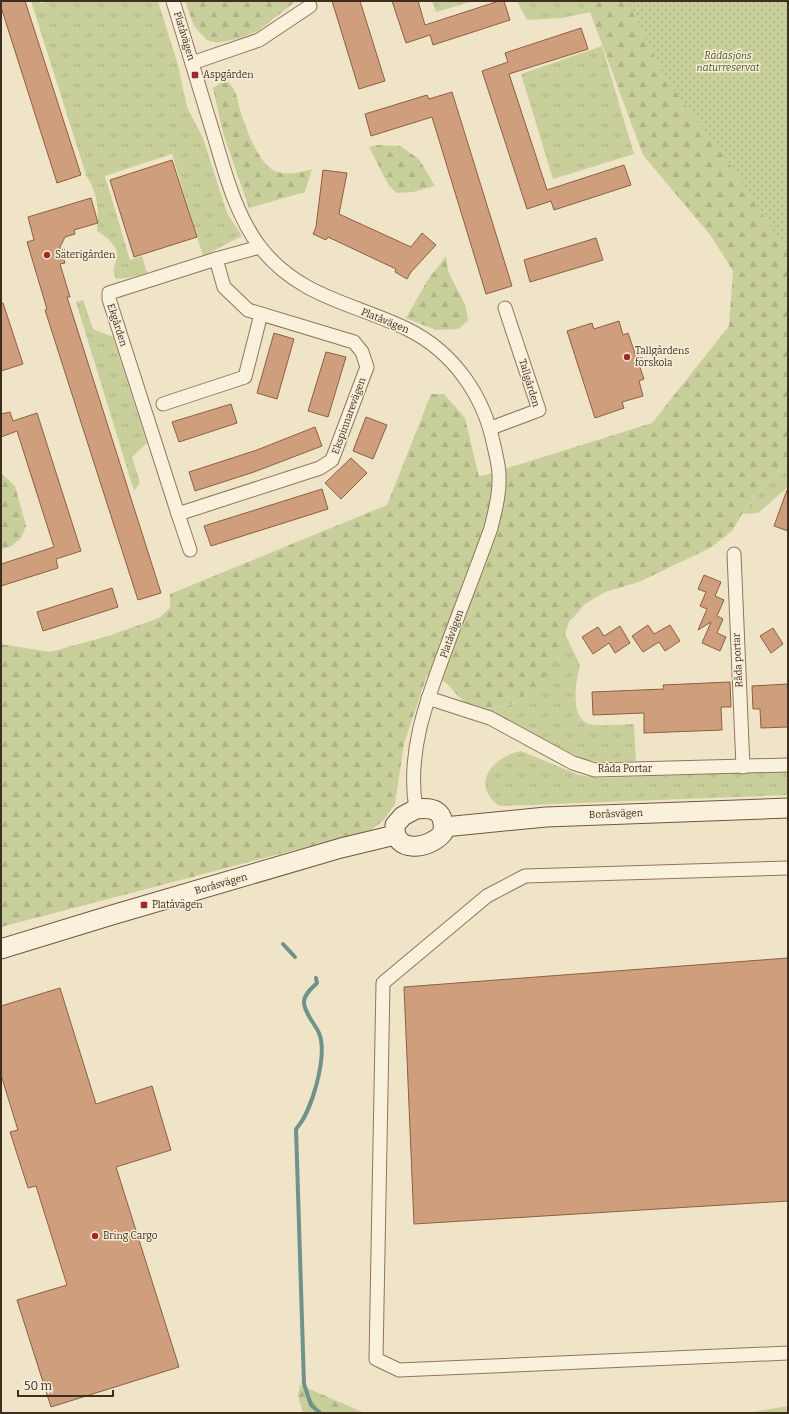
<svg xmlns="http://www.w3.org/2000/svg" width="789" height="1414" font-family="Bitter,serif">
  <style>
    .grass { fill: url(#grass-tufts) }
    .forest { fill: url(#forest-firs) }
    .park { fill: url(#park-dots) }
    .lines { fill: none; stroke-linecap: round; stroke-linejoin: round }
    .stream { stroke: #6f938a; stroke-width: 4 }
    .building { fill: #cf9f7d; stroke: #8d5f41 }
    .street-casing { stroke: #8d765c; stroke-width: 15 }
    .secondary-casing { stroke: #6f573f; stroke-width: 21 }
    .street { stroke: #faf1dc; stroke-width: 13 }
    .secondary { stroke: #faf1dc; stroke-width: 19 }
    .poi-dot { fill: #9e2a2b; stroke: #f7eed8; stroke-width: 1.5 }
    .labels { text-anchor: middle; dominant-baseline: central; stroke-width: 3; stroke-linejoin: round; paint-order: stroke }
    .street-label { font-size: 10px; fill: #3d2e20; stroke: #f7eed8 }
    .park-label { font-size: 10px; font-style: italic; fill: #4d5a26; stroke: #f7eed8 }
    .poi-label { font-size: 10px; fill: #3d2e20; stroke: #f7eed8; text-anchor: start }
  </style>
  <defs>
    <pattern id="grass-tufts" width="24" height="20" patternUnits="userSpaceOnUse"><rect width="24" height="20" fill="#c9cf9b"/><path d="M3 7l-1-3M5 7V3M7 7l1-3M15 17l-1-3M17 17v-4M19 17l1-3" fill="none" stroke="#aeb285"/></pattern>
    <pattern id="forest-firs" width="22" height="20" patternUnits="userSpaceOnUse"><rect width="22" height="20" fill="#c9cf9b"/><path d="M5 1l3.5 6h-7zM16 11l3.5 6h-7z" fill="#aeb285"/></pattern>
    <pattern id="park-dots" width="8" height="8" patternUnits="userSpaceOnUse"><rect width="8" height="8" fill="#c9cf9b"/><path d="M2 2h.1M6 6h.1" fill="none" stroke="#aeb285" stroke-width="1.8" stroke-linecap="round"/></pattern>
  </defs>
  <rect width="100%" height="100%" fill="#f0e4c8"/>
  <g class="grass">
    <path d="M 31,1 L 39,1 L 40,3 L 53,1 L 158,1 L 178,65 L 187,107 L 203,138 L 227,213 L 242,236 L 203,256 L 172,154 L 105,176 L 130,260 L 142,256 L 147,273 L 127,278 L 116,279 C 110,265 117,266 117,255 C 117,244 105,236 97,231 C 99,208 98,195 86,175 Z"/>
    <path d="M 432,1 L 473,1 L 436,12 Z"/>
    <path d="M 517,1 L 581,1 L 588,7 L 590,12 L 562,18 L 527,20 Z"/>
    <path d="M 602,46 L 634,154 L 553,179 L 521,74 Z"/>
    <path d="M 83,300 L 93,329 L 113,337 L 147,443 L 132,457 L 140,483 L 134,491 L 76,302 Z"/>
    <path d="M 788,461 L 788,487 L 758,513 L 742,514 L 760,490 Z"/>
    <path d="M 565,634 L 580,665 C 576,680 569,719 590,724 C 600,727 622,724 634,724 L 636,761 L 599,762 L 583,759 L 483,709 C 494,708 506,707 516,702 C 530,695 559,649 565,634 Z"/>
    <path d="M 521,751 L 579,775 L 600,778 L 788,771 L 788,795 L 499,806 C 470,784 492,757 521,751 Z"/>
    <path d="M 788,1406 L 788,1413 L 747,1413 Z"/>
  </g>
  <g class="forest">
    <path d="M 185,1 L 296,1 L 258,31 L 237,39 L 217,43 L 207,40 L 194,26 Z"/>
    <path d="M 581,1 L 788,1 L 788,461 L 760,490 L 742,514 L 732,531 L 710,548 L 639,582 L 605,592 L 585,604 L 569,622 L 556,662 L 540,681 L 517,702 L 499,707 L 483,709 L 466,704 L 445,682 L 427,675 L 404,744 L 395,804 L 384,820 L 371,830 L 1,927 L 1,644 L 50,652 L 108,636 L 159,618 L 170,608 L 170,594 L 387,505 L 431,394 L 444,394 L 465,418 L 479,477 L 652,423 L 729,326 L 733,271 L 711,236 L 643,155 L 590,12 L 588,7 Z"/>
    <path d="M 228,82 C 237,91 237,98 240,110 C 245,126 256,157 270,168 C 282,177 299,173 312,169 L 305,192 L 249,208 L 223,133 L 213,88 L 221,83 Z"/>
    <path d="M 378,145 L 400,146 L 419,159 L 435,186 L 413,192 L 397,193 L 389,186 L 369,147 Z"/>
    <path d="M 446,256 C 447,262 447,269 450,275 C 457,291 467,302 468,321 L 458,329 L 436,330 L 406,318 L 427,281 Z"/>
    <path d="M 1,473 L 15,486 L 26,526 L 21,538 L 10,547 L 1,549 Z"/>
    <path d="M 300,1385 L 360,1411 L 367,1413 L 303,1413 L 298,1396 Z"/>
  </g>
  <path class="park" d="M 627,1 L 788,1 L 788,253 L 723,154 L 665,79 Z"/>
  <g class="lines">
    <g class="stream">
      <path d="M 283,944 L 295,957"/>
      <path d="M 316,978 L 317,983 C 312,988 303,995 304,1003 C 305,1014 315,1024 319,1033 C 328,1055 312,1112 296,1129 L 304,1384 L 311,1405 L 320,1413"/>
    </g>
  </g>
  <g class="building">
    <path d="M 1,1 L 25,1 L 81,175 L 57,183 L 1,7 Z"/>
    <path d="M 332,1 L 360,1 L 385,81 L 359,89 Z"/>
    <path d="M 392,1 L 418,1 L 425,25 L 499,1 L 504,1 L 510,20 L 433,45 L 430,35 L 406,43 Z"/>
    <path d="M 581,28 L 588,49 L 509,74 L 547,190 L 624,165 L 631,185 L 554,210 L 551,201 L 527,209 L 482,71 L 508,62 L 505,53 Z"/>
    <path d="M 452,92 L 512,286 L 486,294 L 432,117 L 371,136 L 365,114 L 427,95 L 429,99 Z"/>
    <path d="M 172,160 L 197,237 L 134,257 L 110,180 Z"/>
    <path d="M 323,170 L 347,173 L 339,214 L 411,247 L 422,233 L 436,245 L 411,272 L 407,279 L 395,272 L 396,269 L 328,237 L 326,240 L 313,234 L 316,227 Z"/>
    <path d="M 91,198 L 98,223 L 74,230 L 75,234 L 65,237 L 60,247 L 65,263 L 60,264 L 70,297 L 67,297 L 161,593 L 138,600 L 45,310 L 47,309 L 27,242 L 34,240 L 28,217 Z"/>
    <path d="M 596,238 L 603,260 L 530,282 L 524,260 Z"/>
    <path d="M 1,303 L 3,303 L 23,364 L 1,371 Z"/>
    <path d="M 619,321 L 623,335 L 628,333 L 644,379 L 639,381 L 643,396 L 622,402 L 624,408 L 595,418 L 567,331 L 592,323 L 594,329 Z"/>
    <path d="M 274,333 L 294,339 L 277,399 L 257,393 Z"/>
    <path d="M 326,352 L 346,357 L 328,417 L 308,411 Z"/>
    <path d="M 231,404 L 237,423 L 179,442 L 172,422 Z"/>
    <path d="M 10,412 L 13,421 L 37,413 L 81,551 L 56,559 L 58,568 L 1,586 L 1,564 L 54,547 L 17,431 L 1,437 L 1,414 Z"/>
    <path d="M 366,417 L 387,425 L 373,459 L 353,451 Z"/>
    <path d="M 315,427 L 322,446 L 254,472 L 195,491 L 189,472 L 257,450 Z"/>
    <path d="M 351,458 L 367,473 L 341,499 L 325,483 Z"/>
    <path d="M 322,489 L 328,509 L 211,546 L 204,526 Z"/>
    <path d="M 787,490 L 788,490 L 788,531 L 774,526 Z"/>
    <path d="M 704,575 L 721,582 L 715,596 L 724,600 L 717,616 L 723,619 L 717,633 L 726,637 L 720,651 L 702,643 L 711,622 L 698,630 L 707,609 L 700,606 L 706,592 L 698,589 Z"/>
    <path d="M 112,588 L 118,607 L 43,631 L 37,612 Z"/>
    <path d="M 648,625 L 654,634 L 670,625 L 680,641 L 665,651 L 659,642 L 643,652 L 632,636 Z"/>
    <path d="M 620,626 L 630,643 L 615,653 L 609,643 L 593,654 L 582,637 L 598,627 L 604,636 Z"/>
    <path d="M 773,628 L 783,644 L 771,653 L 760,636 Z"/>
    <path d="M 730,682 L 731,707 L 721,707 L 722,730 L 644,733 L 644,713 L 593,715 L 592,692 L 664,689 L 663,685 Z"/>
    <path d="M 788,684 L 788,727 L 761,728 L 760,709 L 753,709 L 752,686 Z"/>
    <path d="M 788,958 L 788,1201 L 414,1224 L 404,987 Z"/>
    <path d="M 60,988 L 96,1104 L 152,1086 L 171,1150 L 116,1167 L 179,1367 L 51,1407 L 17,1300 L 67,1285 L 36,1186 L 28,1188 L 10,1132 L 18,1130 L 1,1075 L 1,1006 Z"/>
  </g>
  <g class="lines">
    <defs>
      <g id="street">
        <path d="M 173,1 C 187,47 201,93 215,139 C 226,176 236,215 260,247 C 300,298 354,303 407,329 C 454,352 484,396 494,446 C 496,455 499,466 499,475 C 500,493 495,511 491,528 C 477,567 462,605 448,643 C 428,697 406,751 416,809"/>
        <path d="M 192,63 L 259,40 L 310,6"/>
        <path d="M 163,404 L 245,377 L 261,314"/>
        <path d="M 491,428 L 539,410 L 505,308"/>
        <path d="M 178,514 L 109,299 L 109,293 L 216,259 L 260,247"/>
        <path d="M 190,550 L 178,514 L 320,468 L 332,460 L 367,367 L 362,352 L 354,342 L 248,310 L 224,287 L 216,259"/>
        <path d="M 734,554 L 743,767"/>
        <path d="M 428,698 L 490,718 L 573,763 L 595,770 L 788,765"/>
        <path d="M 788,868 L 525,876 L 487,896 L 383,983 L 376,1359 L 399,1370 L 788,1353"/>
      </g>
      <g id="secondary">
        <path d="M 416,809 C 435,807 445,811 443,833 C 430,849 393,855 395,825 L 403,816 Z"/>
        <path d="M 444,827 L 546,817 L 788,808"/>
        <path d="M 1,949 L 112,915 L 341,848 L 395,835"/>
      </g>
    </defs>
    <use href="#street" class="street-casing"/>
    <use href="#secondary" class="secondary-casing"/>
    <use href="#street" class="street"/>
    <use href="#secondary" class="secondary"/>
  </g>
  <g class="poi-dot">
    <rect x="191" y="71" width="8" height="8" rx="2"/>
    <circle cx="47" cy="255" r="4"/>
    <circle cx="627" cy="357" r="4"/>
    <rect x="140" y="901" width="8" height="8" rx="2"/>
    <circle cx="95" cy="1236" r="4"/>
  </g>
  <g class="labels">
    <g class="street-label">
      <text transform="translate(184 36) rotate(73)">Platåvägen</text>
      <text transform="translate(385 321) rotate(22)">Platåvägen</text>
      <text transform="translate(117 325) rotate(72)">Ekgården</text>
      <text transform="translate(529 383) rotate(73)">Tallgården</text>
      <text transform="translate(349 416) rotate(-70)">Ekspinnarevägen</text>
      <text transform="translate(452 634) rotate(-70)">Platåvägen</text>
      <text transform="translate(738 660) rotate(-93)">Råda portar</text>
      <text x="625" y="769">Råda Portar</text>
      <text transform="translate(616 814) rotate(-2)">Boråsvägen</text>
      <text transform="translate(221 884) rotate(-16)">Boråsvägen</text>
    </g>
    <g class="park-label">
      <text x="728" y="56">Rådasjöns<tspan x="728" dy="12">naturreservat</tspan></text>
    </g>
    <g class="poi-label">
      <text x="203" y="75">Aspgården</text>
      <text x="55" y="255">Säterigården</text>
      <text x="635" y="351">Tallgårdens<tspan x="635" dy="12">förskola</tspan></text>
      <text x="152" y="905">Platåvägen</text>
      <text x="103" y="1236">Bring Cargo</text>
    </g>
  </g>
  <rect width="789" height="1414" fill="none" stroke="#3d2e20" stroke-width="4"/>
  <path d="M18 1390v6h95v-6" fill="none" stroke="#3d2e20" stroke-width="2"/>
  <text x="24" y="1390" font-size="12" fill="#3d2e20" stroke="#f7eed8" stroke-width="3" paint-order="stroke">50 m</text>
</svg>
